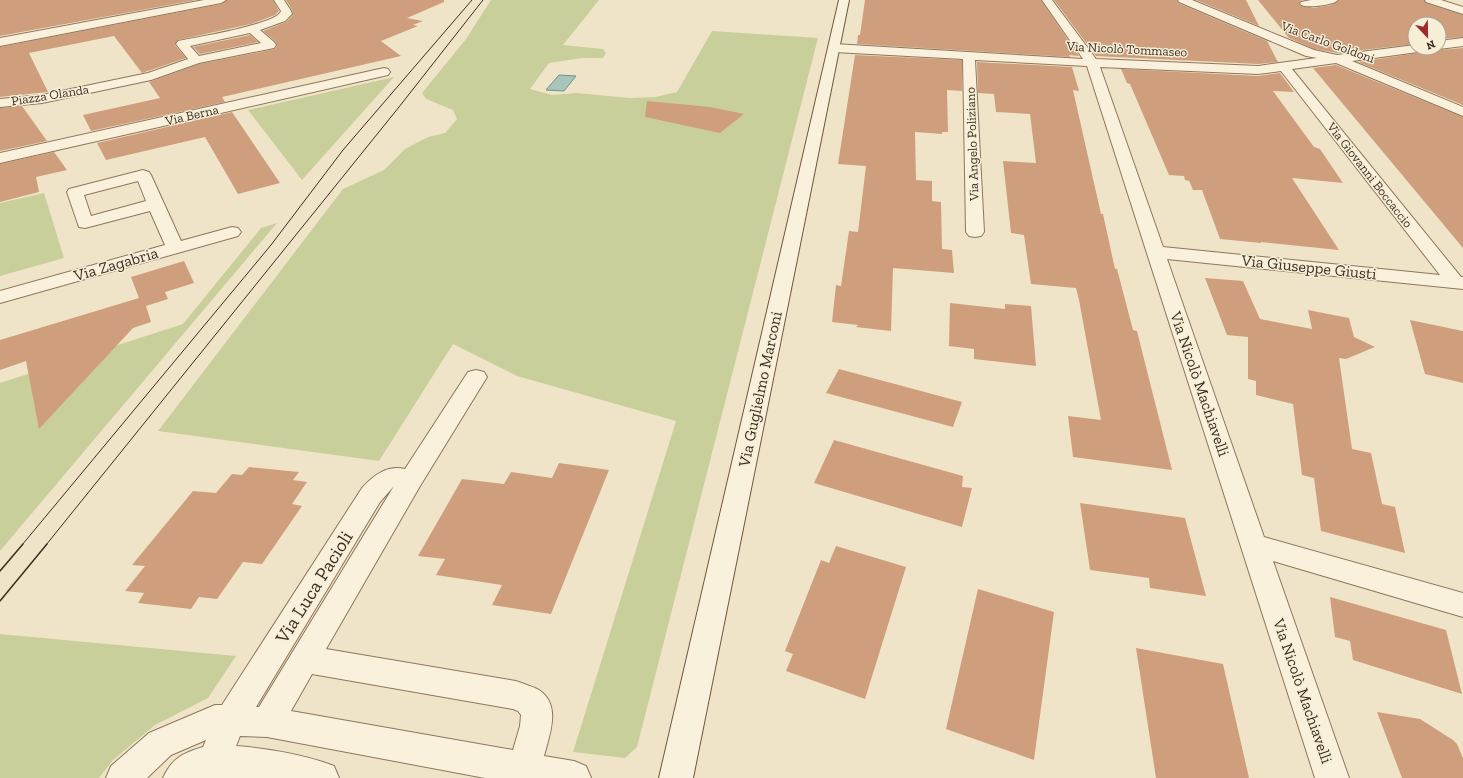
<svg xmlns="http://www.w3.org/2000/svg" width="1463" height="778" font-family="'Zilla Slab',serif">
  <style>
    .green { fill: #c9cf9b }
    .water { fill: #a9c4bc; stroke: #6f938a }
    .building { fill: #cf9f7d }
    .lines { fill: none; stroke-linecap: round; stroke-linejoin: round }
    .minor-casing { stroke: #8d765c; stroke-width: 2 }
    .secondary-casing { stroke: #6f573f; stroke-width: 2 }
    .minor { fill: #faf1dc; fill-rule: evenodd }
    .secondary { fill: #faf1dc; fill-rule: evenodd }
    .tram-far1 { stroke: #3d2e20; stroke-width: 1 }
    .tram { stroke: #3d2e20; stroke-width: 1.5 }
    .labels { text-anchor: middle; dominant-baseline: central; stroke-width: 3; stroke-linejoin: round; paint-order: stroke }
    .far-street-label { font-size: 13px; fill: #3d2e20; stroke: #f7eed8 }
    .street-label { font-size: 16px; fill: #3d2e20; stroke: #f7eed8 }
    .near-street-label { font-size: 19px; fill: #3d2e20; stroke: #f7eed8 }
  </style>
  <rect width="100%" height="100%" fill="#f0e4c8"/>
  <g class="green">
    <path d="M 491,0 L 599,0 L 563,45 L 603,49 L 606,53 L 603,58 L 582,58 L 549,63 L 530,89 L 552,95 L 576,93 L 630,98 L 655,97 L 677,92 L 712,31 L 818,38 L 637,747 L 625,758 L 573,752 L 676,421 L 517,376 L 453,344 L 379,461 L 158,431 L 343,189 L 384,170 L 405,149 L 428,137 L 445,133 L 457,119 L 453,110 L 426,99 L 422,93 L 466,39 Z"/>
    <path d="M 394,77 L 302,180 L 248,110 Z"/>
    <path d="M 44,193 L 64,258 L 0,276 L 0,203 Z"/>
    <path d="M 277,223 L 0,551 L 0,383 L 183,324 L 261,228 Z"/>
    <path d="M 0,634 L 236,656 L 208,698 L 155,725 L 113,760 L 99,778 L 0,778 Z"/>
  </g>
  <path class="water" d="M 559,75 L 576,76 L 564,91 L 546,90 Z"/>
  <g class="building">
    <path d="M 0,0 L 196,0 L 0,36 Z"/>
    <path d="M 227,0 L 273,0 L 279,11 L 275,15 L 251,24 L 178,40 L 175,45 L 186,58 L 142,73 L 114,36 L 29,53 L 48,92 L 0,97 L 0,47 L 221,4 Z"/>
    <path d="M 286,0 L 444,0 L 444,2 L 407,18 L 423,21 L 413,25 L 418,26 L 381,41 L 401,56 L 222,97 L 225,102 L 91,131 L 83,115 L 160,98 L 149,82 L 199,64 L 275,49 L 277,46 L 275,41 L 263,31 L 286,22 L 293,15 L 292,10 Z"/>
    <path d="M 865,0 L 1041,0 L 1079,56 L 1069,55 L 1070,57 L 857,44 L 858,35 L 860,35 Z"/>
    <path d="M 1054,0 L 1177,0 L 1178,3 L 1267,41 L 1278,62 L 1258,64 L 1096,56 Z"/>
    <path d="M 1196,0 L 1246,0 L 1259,26 Z"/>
    <path d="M 1258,0 L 1303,0 L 1300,1 L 1299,5 L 1313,8 L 1331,5 L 1339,0 L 1424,0 L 1426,3 L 1463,15 L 1463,37 L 1439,39 L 1439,24 L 1415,24 L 1415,44 L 1337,53 L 1314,49 L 1289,38 Z"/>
    <path d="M 250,35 L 258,42 L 200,54 L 193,47 Z"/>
    <path d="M 1425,48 L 1436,48 L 1439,50 L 1463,48 L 1463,105 L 1358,62 L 1418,53 L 1423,52 Z"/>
    <path d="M 855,55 L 962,60 L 962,91 L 947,90 L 948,132 L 942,132 L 942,134 L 915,132 L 916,180 L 932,181 L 932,201 L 941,202 L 942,249 L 952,250 L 954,273 L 893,268 L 891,331 L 856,327 L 858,325 L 832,322 L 836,285 L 841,286 L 849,231 L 858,232 L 866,166 L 838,164 Z"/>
    <path d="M 977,62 L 1072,67 L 1079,91 L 1073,90 L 1101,214 L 1103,214 L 1115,269 L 1117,269 L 1133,330 L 1137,331 L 1172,470 L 1073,457 L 1068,416 L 1101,420 L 1079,300 L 1076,288 L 1031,284 L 1024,235 L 1011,233 L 1003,161 L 1036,163 L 1030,114 L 996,112 L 994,94 L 978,93 Z"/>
    <path d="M 1336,65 L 1463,117 L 1463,248 L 1313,68 Z"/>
    <path d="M 1121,69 L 1258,76 L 1280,73 L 1294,92 L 1273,91 L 1314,147 L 1320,149 L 1343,183 L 1292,178 L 1339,250 L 1261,242 L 1261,243 L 1220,239 L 1202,190 L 1193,190 L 1189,181 L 1185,180 L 1184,176 L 1169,175 L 1130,84 L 1127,83 Z"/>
    <path d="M 647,101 L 710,107 L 744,114 L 720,133 L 645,117 Z"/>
    <path d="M 22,106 L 47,141 L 0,151 L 0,108 Z"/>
    <path d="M 232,112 L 280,183 L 238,194 L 205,137 L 106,160 L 97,143 Z"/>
    <path d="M 54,152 L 67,170 L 36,177 L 39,192 L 0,202 L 0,164 Z"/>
    <path d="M 184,261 L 194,283 L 165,292 L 168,299 L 146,306 L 151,322 L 133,328 L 39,429 L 26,361 L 0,370 L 0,340 L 139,298 L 131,277 Z"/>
    <path d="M 1205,278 L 1243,281 L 1260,319 L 1312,329 L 1308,310 L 1349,318 L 1354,337 L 1375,347 L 1346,359 L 1339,358 L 1352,449 L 1371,453 L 1382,504 L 1395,507 L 1405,553 L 1321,531 L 1314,478 L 1302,475 L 1293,404 L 1256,395 L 1256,381 L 1248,379 L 1248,337 L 1227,335 Z"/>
    <path d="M 950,303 L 1005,309 L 1005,304 L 1031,306 L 1036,366 L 974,359 L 974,349 L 949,346 Z"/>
    <path d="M 1410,320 L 1463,331 L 1463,383 L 1425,374 Z"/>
    <path d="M 839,369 L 962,402 L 953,427 L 826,393 Z"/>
    <path d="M 834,440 L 963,476 L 962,487 L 972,488 L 962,527 L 814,483 Z"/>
    <path d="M 559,463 L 609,470 L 551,614 L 492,605 L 502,585 L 436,575 L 445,559 L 418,556 L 462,479 L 504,484 L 511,472 L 552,478 Z"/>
    <path d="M 249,467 L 299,472 L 293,480 L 307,482 L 292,504 L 302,506 L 262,564 L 243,562 L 217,599 L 199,597 L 191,609 L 138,603 L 144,593 L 125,591 L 145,566 L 132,565 L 193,491 L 216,493 L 232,474 L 242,475 Z"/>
    <path d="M 1080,503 L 1185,518 L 1206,596 L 1150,588 L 1149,578 L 1090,570 Z"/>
    <path d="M 836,546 L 906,567 L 865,699 L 786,671 L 793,654 L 785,651 L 821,560 L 829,563 Z"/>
    <path d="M 978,589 L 1054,612 L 1034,760 L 946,729 Z"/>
    <path d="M 1330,597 L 1446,630 L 1462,694 L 1353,660 L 1350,641 L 1335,637 Z"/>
    <path d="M 1136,648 L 1223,664 L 1249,778 L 1156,778 Z"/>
    <path d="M 1377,712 L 1420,719 L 1453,740 L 1457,744 L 1463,758 L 1463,778 L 1402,778 Z"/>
  </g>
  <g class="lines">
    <defs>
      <g id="minor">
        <path d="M 204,0 L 226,0 L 221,3 L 0,46 L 0,38 Z"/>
        <path d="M 274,0 L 284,0 L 291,11 L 292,14 L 285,21 L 260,30 L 274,42 L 276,45 L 274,48 L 199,63 L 151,80 L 42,103 L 0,107 L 0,99 L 42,95 L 148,73 L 188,59 L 176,44 L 178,41 C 194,38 278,24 281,11 ZM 250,33 L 261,43 L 199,56 L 190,46 Z"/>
        <path d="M 1042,0 L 1052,0 L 1096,59 L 1258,66 L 1317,58 L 1306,56 L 1179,2 L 1178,0 L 1192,0 L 1314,50 L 1337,55 L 1415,45 L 1415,48 L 1424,48 L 1422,51 L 1418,52 L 1352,61 L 1463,107 L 1463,116 L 1336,63 L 1292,69 L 1461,277 L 1463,277 L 1463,289 L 1167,259 L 1264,537 L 1463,593 L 1463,617 L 1273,561 L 1349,778 L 1315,778 L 1087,66 L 975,60 L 984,232 L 981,236 L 975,237 L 969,236 L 966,232 L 963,59 L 834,52 L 830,51 L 828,48 L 830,45 L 834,44 L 1083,59 ZM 1100,67 L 1258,74 L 1281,71 L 1440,275 L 1163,247 Z"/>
        <path d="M 1311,0 L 1338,0 C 1334,5 1304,9 1300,4 L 1301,2 Z"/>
        <path d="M 1425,0 L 1441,0 L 1463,7 L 1463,14 L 1426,2 Z"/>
        <path d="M 1463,38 L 1463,46 L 1439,49 L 1437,48 L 1439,48 L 1439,41 Z"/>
        <path d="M 384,68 L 388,69 L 390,72 L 388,75 L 0,163 L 0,153 Z"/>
        <path d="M 143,170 L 149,172 L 151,175 L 181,241 L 232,227 L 238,228 L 241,232 L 238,236 L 0,303 L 0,291 L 165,245 L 150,211 L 85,228 L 79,227 L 67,192 L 69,189 ZM 138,181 L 146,201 L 91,216 L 84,195 Z"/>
        <path d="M 476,370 L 484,372 L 487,377 L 420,486 L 326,649 L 516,681 C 523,684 532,686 539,690 C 562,705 549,736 544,756 L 574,761 L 586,766 L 591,778 L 485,778 L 267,737 L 240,736 L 236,746 C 265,748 307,755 334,766 L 339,778 L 163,778 C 172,758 183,753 203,747 L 206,740 L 171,755 L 147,778 L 106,778 L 111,766 L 149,733 L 215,705 L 222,705 L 362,488 C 374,475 387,465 405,469 L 468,372 ZM 394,486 L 259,707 L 256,707 L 380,502 ZM 312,674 L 513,709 L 518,711 L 521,715 L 520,726 L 513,750 L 291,711 Z"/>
      </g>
      <path id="secondary" d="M 839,0 L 849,0 L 693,778 L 659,778 Z"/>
    </defs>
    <use href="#minor" class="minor-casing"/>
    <use href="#secondary" class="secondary-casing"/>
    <use href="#minor" class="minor"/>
    <use href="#secondary" class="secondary"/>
    <g class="tram-far1">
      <path d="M 22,545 L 271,245 L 343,150 L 472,0"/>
      <path d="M 46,545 L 399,107 L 483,0"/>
    </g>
    <g class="tram">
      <path d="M 0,571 L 23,544"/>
      <path d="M 0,601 L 47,544"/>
    </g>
  </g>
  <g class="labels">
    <g class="far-street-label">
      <text transform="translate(1328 42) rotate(20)">Via Carlo Goldoni</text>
      <text transform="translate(1127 49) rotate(3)">Via Nicolò Tommaseo</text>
      <text transform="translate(50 95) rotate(-9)">Piazza Olanda</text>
      <text transform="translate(192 115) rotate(-13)">Via Berna</text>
      <text transform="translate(972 144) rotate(-92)">Via Angelo Poliziano</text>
      <text transform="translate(1370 175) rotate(52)">Via Giovanni Boccaccio</text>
    </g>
    <g class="street-label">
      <text transform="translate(116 264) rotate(-16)">Via Zagabria</text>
      <text transform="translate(1309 267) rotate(6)">Via Giuseppe Giusti</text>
      <text transform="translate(1200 384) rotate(71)">Via Nicolò Machiavelli</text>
      <text transform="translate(760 389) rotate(-78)">Via Guglielmo Marconi</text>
      <text transform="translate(1303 691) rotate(71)">Via Nicolò Machiavelli</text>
    </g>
    <g class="near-street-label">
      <text transform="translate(314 587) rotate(-58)">Via Luca Pacioli</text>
    </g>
  </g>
  <g transform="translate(1427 36) rotate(158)"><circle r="19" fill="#f7eed8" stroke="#ada18e"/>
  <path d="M0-3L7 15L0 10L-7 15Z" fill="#9e2a2b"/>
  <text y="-6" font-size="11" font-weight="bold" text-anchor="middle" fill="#3d2e20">N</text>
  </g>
</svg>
